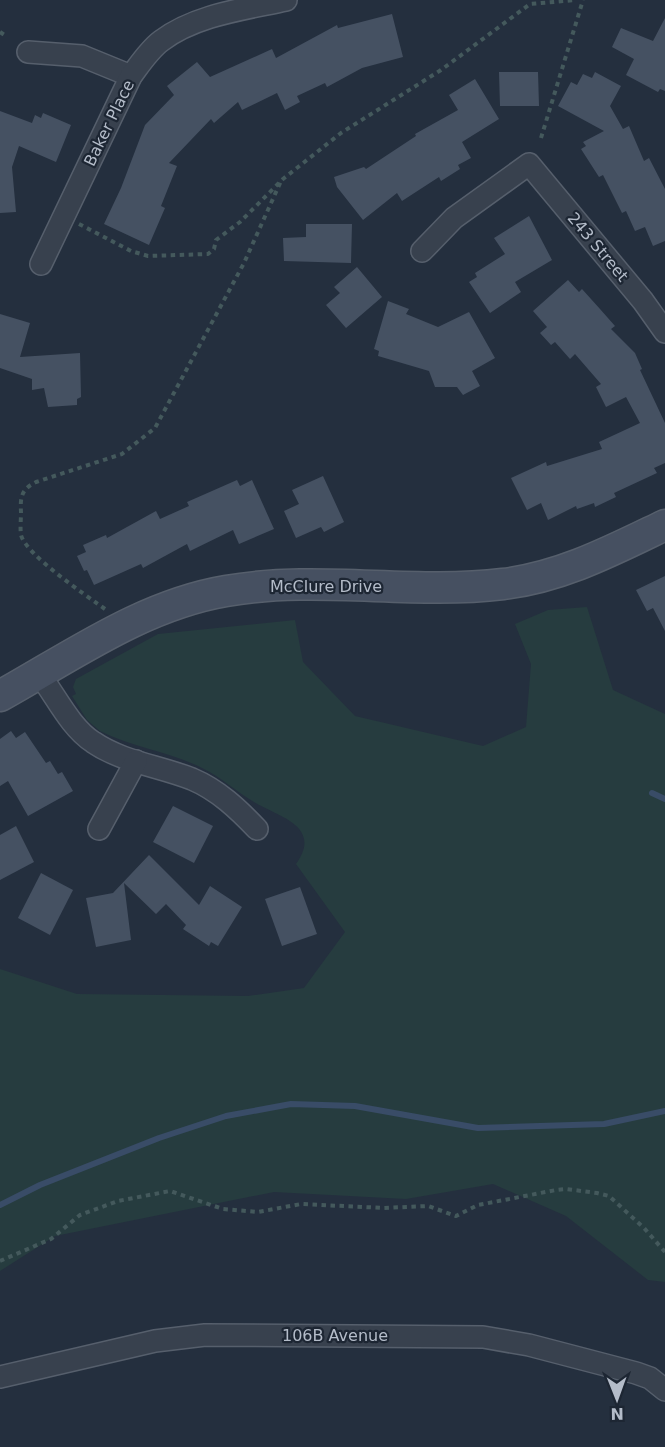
<svg xmlns="http://www.w3.org/2000/svg" width="665" height="1447" font-family="'DejaVu Sans',sans-serif">
  <style>
    .green { fill: #263c3f }
    .lines { fill: none; stroke-linecap: round; stroke-linejoin: round }
    .stream { stroke: #394c67; stroke-width: 6 }
    .building { fill: #455162 }
    .street-casing { stroke: #565f6c; stroke-width: 24 }
    .secondary-casing { stroke: #565f6c; stroke-width: 33 }
    .path { stroke: #44595c; stroke-width: 4; stroke-dasharray: 4.5 4.5; stroke-linecap: butt }
    .street { stroke: #38414e; stroke-width: 21 }
    .secondary { stroke: #465061; stroke-width: 30 }
    .labels { text-anchor: middle; dominant-baseline: central; stroke-width: 4.5; stroke-linejoin: round; paint-order: stroke }
    .street-label { font-size: 16px; fill: #b4bcc9; stroke: #1d2633 }
  </style>
  <rect width="100%" height="100%" fill="#242f3e"/>
  <path class="green" d="M 587,607 L 613,690 L 665,714 L 665,1282 L 648,1280 L 566,1216 L 493,1184 L 406,1199 L 274,1192 L 55,1236 L 0,1271 L 0,969 L 77,994 L 248,996 L 304,988 L 345,932 L 296,864 C 323,826 279,817 254,802 C 237,792 222,778 204,769 C 174,753 132,747 100,731 L 87,720 L 72,696 L 76,694 L 73,687 L 76,679 L 158,634 L 295,620 L 303,662 L 355,716 L 483,746 L 526,727 L 531,664 L 515,624 L 548,610 Z"/>
  <g class="lines">
    <g class="stream">
      <path d="M 652,793 L 665,799"/>
      <path d="M 0,1205 L 40,1185 L 159,1138 L 226,1116 L 291,1104 L 355,1106 L 478,1128 L 604,1124 L 665,1111"/>
    </g>
  </g>
  <g class="building">
    <path d="M 392,14 L 403,57 L 362,68 L 327,87 L 325,83 L 297,96 L 300,102 L 285,110 L 277,93 L 242,110 L 238,102 L 214,123 L 211,119 L 169,163 L 177,166 L 161,206 L 165,208 L 149,245 L 104,224 L 121,188 L 145,125 L 174,95 L 167,86 L 197,62 L 210,77 L 272,49 L 276,58 L 337,25 L 338,28 Z"/>
    <path d="M 665,18 L 665,91 L 660,89 L 658,92 L 626,75 L 634,59 L 612,47 L 621,28 L 653,41 Z"/>
    <path d="M 499,72 L 538,72 L 539,106 L 500,106 Z"/>
    <path d="M 595,72 L 621,86 L 610,106 L 623,129 L 629,126 L 644,161 L 649,158 L 665,189 L 665,241 L 653,246 L 645,227 L 635,231 L 626,211 L 622,213 L 603,175 L 599,177 L 581,149 L 586,146 L 583,142 L 604,131 L 558,106 L 571,82 L 577,85 L 583,74 L 592,78 Z"/>
    <path d="M 475,79 L 499,119 L 462,142 L 471,158 L 458,165 L 460,169 L 441,181 L 439,177 L 402,201 L 397,193 L 363,220 L 337,187 L 334,177 L 364,167 L 366,169 L 416,136 L 415,134 L 458,110 L 449,95 Z"/>
    <path d="M 0,111 L 32,123 L 35,115 L 41,118 L 43,113 L 71,125 L 56,162 L 19,146 L 12,167 L 16,212 L 0,213 Z"/>
    <path d="M 529,216 L 552,260 L 515,282 L 521,292 L 490,313 L 469,282 L 477,277 L 475,273 L 505,254 L 494,238 Z"/>
    <path d="M 306,224 L 352,224 L 351,263 L 284,261 L 283,238 L 306,237 Z"/>
    <path d="M 357,267 L 382,297 L 346,328 L 326,305 L 340,293 L 334,287 Z"/>
    <path d="M 568,280 L 579,292 L 582,289 L 600,309 L 615,326 L 611,329 L 635,353 L 642,369 L 640,370 L 665,423 L 665,463 L 654,468 L 657,473 L 614,493 L 616,497 L 595,507 L 594,503 L 577,509 L 576,506 L 548,520 L 541,503 L 527,510 L 511,478 L 546,462 L 547,466 L 602,449 L 599,442 L 640,423 L 626,397 L 606,407 L 596,387 L 601,384 L 575,354 L 570,359 L 555,342 L 551,345 L 540,333 L 547,327 L 533,311 Z"/>
    <path d="M 388,301 L 409,309 L 406,314 L 438,327 L 469,312 L 495,358 L 472,371 L 480,386 L 463,395 L 457,387 L 435,387 L 429,371 L 378,356 L 379,351 L 374,349 Z"/>
    <path d="M 0,314 L 30,323 L 20,357 L 80,353 L 81,397 L 77,399 L 77,405 L 48,407 L 44,388 L 32,390 L 32,379 L 0,368 Z"/>
    <path d="M 323,476 L 344,522 L 324,532 L 321,527 L 296,538 L 284,511 L 299,504 L 292,490 Z"/>
    <path d="M 237,480 L 240,486 L 252,480 L 274,529 L 239,544 L 233,530 L 190,551 L 187,544 L 143,568 L 141,564 L 94,585 L 87,570 L 84,571 L 77,556 L 86,552 L 83,545 L 106,535 L 107,538 L 156,511 L 160,519 L 189,506 L 187,502 Z"/>
    <path d="M 665,576 L 665,631 L 653,608 L 647,611 L 636,590 Z"/>
    <path d="M 11,731 L 16,738 L 25,732 L 46,763 L 50,761 L 58,774 L 62,772 L 73,791 L 28,816 L 8,781 L 0,786 L 0,739 Z"/>
    <path d="M 173,806 L 213,826 L 194,863 L 153,842 Z"/>
    <path d="M 16,826 L 34,862 L 0,880 L 0,835 Z"/>
    <path d="M 149,855 L 199,905 L 210,886 L 242,907 L 218,946 L 211,942 L 209,946 L 183,929 L 186,925 L 166,904 L 156,914 L 124,883 L 131,940 L 96,947 L 86,898 L 113,893 Z"/>
    <path d="M 41,873 L 73,890 L 50,935 L 18,918 Z"/>
    <path d="M 300,887 L 317,934 L 282,946 L 265,899 Z"/>
  </g>
  <g class="lines">
    <defs>
      <g id="street">
        <path d="M 28,52 L 82,56 L 131,76"/>
        <path d="M 422,251 L 454,218 L 529,164 L 643,301 L 665,332"/>
        <path d="M 41,264 L 131,76 C 140,64 149,50 161,41 C 195,15 245,9 286,0"/>
        <path d="M 39,674 C 56,696 70,727 93,742 C 122,762 159,766 192,779 C 218,790 238,809 257,829"/>
        <path d="M 99,829 L 136,761"/>
        <path d="M 0,1377 L 155,1341 L 205,1335 L 483,1337 L 529,1345 L 636,1373 L 650,1378 L 665,1390"/>
      </g>
      <path id="secondary" d="M 0,696 C 72,656 143,605 226,591 C 317,575 411,595 503,584 C 562,577 613,550 665,525"/>
    </defs>
    <use href="#street" class="street-casing"/>
    <use href="#secondary" class="secondary-casing"/>
    <g class="path">
      <path d="M 0,32 L 6,36"/>
      <path d="M 541,138 L 583,0"/>
      <path d="M 79,224 L 131,251 L 148,256 L 208,254 L 214,249 L 216,240 L 240,222 L 283,179 L 341,133 L 441,70 L 530,4 L 576,0"/>
      <path d="M 105,609 C 87,596 26,555 21,535 C 20,528 21,519 21,512 C 20,496 22,489 36,482 L 122,454 L 155,428 L 244,263 L 281,181"/>
      <path d="M 0,1261 L 51,1239 L 80,1215 L 118,1201 L 170,1191 L 223,1209 L 258,1212 L 301,1204 L 384,1208 L 428,1206 L 456,1216 L 478,1205 L 556,1190 L 566,1189 L 597,1193 L 609,1196 L 644,1228 L 665,1252"/>
    </g>
    <use href="#street" class="street"/>
    <use href="#secondary" class="secondary"/>
  </g>
  <g class="labels">
    <g class="street-label">
      <text transform="translate(109 123) rotate(-64)">Baker Place</text>
      <text transform="translate(598 247) rotate(50)">243 Street</text>
      <text x="326" y="586">McClure Drive</text>
      <text x="335" y="1335">106B Avenue</text>
    </g>
  </g>
  <g transform="translate(617 1399) rotate(179)" stroke="#1d2633" stroke-width="4.5" paint-order="stroke">
  <path d="M0-4.5L10 22L0 15L-10 22Z" fill="#b4bcc9"/>
  <text y="-9" font-size="16" font-weight="bold" text-anchor="middle" fill="#b4bcc9">N</text>
  </g>
</svg>
